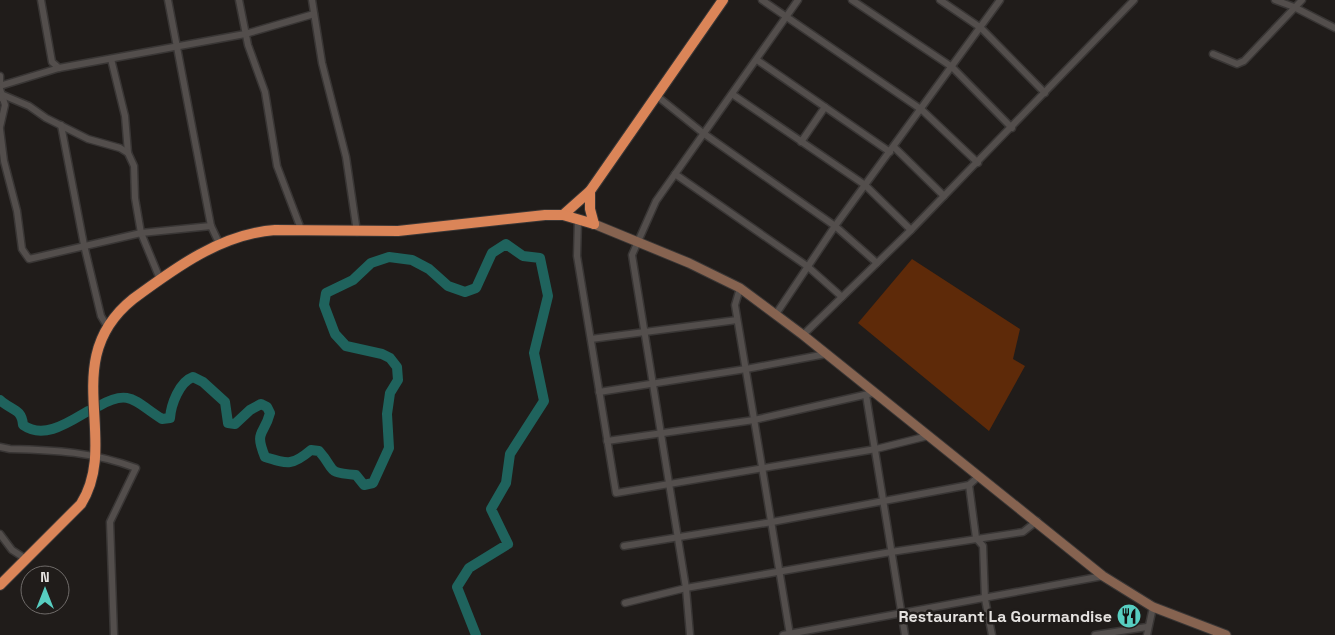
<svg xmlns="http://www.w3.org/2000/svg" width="1335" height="635" font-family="'Space Grotesk',sans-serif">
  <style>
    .green { fill: #5e2a09 }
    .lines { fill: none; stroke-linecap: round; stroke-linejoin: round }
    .river { stroke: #1f635d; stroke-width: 10 }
    .minor-casing { stroke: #393635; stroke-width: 9 }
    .secondary-casing { stroke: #393635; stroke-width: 11 }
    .trunk-casing { stroke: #393635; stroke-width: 12 }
    .minor { stroke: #534e4c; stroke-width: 6 }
    .secondary { stroke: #866350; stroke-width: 9 }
    .trunk { stroke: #db8558; stroke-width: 10 }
    .labels { text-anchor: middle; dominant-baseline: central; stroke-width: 5; stroke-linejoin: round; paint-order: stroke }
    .poi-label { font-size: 16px; font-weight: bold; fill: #e5e2e0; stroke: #201c1a; text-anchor: end }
  </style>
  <rect width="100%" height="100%" fill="#201c1a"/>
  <path class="green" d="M 912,259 L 1020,329 L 1013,359 L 1025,366 L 989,431 L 858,323 Z"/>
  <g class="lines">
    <g class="river">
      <path d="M 0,400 C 10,410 22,408 23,425 C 44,440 69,422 88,411"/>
      <path d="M 99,406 C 130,388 135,402 162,419 L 170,418 C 171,405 179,382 193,377 L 203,382 L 225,402 L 228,423 L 235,424 L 250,410 L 261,404 L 267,407 L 270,413 C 264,436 254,430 265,457 C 288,464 292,466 311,450 L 319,451 C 337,471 324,472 356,475 L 364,485 L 373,483 L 389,448 L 387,414 L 390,393 L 398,380 L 397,367 L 390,358 L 382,354 L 346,346 L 335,334 L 324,305 L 326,293 L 353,280 L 371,263 L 389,257 L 412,260 L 429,269 L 448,286 L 465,292 L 476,288 L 492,253 L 506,244 L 523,256 L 540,258 L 548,296 L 534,353 L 544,401 L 510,454 L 506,483 L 491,509 L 508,544 L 469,568 L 457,587 L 476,635"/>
    </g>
    <defs>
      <g id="minor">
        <path d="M 41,0 L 52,62 L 59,68"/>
        <path d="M 168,0 L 211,226 L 220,245"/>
        <path d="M 239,0 L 248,45 L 265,92 L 277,166 L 301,229"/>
        <path d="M 312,0 L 322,63 L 346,157 L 357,232"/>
        <path d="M 762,0 L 922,110 L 978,163"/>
        <path d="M 852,0 L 952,67 L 1012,128"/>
        <path d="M 940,0 L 981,28 L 1045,93"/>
        <path d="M 1275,0 L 1294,7 L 1335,28"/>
        <path d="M 1213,54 L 1237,64 L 1244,61 L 1302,0"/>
        <path d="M 111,59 L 125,116 L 128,153"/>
        <path d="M 757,60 L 890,152"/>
        <path d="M 0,76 L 0,84"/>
        <path d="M 0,86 L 59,68 L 245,34 L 314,14"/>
        <path d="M 0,89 L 5,105 L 0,127"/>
        <path d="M 732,94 L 865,185 L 911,230"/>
        <path d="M 657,96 L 703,133 L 835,226 L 877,263"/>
        <path d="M 0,98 L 3,95 L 29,106 L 46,118 L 88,139 L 120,148 L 128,153 L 134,166 L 135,198 L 141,233 L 160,279"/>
        <path d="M 61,125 L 84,245 L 101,316 L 107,326"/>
        <path d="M 0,129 L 4,161 L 17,211 L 22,249 L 29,259 L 141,233 L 211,226"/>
        <path d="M 801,142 L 825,107"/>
        <path d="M 894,147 L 944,196"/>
        <path d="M 675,174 L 807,266 L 842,297"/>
        <path d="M 578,219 L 577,256 L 616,493 L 876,449 L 928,436"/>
        <path d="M 740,288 L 735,305 L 790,635"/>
        <path d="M 776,314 L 835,226 L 1000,0"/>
        <path d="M 803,335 L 911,230 L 1134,0"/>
        <path d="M 591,339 L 737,320"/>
        <path d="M 599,392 L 746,369 L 826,354"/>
        <path d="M 866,395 L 905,635"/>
        <path d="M 607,441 L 754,420 L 873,393"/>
        <path d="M 0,447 L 10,449 C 56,450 93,452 136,468 L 110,522 L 114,635"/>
        <path d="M 969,485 L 976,538 L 983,546 L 985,599 L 992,635"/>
        <path d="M 0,534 L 12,550 L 26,559"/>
        <path d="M 624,546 L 772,522 L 969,485 L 979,476"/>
        <path d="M 625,603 L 686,588 L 891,552 L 1023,532 L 1037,521"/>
        <path d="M 690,635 L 686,588 L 632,255 L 656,201 L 798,0"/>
        <path d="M 783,635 L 1103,576"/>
        <path d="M 1095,635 L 1147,627"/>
        <path d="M 1147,635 L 1153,607"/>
      </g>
      <path id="secondary" d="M 594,224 L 689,263 L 740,288 L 803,335 L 1103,576 L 1153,607 L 1226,635"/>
      <g id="trunk">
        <path d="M 590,191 L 590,209 L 594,224"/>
        <path d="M 563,215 L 590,191 L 723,0"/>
        <path d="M 0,585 L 81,504 C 121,440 57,360 133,299 C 175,268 221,234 275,230 L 398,231 L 545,215 L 563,215 L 594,224"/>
      </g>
    </defs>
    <use href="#minor" class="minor-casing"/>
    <use href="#secondary" class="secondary-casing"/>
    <use href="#trunk" class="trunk-casing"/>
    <use href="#minor" class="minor"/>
    <use href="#secondary" class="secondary"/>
    <use href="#trunk" class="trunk"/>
  </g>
  <defs>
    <symbol id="restaurant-disc" viewBox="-11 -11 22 22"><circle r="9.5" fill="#57cec1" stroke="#201c1a"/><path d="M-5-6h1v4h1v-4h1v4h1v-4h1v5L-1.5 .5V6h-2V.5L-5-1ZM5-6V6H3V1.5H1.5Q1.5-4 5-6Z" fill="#111"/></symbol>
  </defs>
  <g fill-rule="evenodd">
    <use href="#restaurant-disc" x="1115" y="602" width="28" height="28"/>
  </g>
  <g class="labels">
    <g class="poi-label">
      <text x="1112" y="616">Restaurant La Gourmandise</text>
    </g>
  </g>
  <g transform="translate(45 590)"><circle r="24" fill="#201c1a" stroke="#6f6b69"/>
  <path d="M0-4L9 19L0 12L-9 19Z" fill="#57cec1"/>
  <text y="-8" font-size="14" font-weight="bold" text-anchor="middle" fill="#e5e2e0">N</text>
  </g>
</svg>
